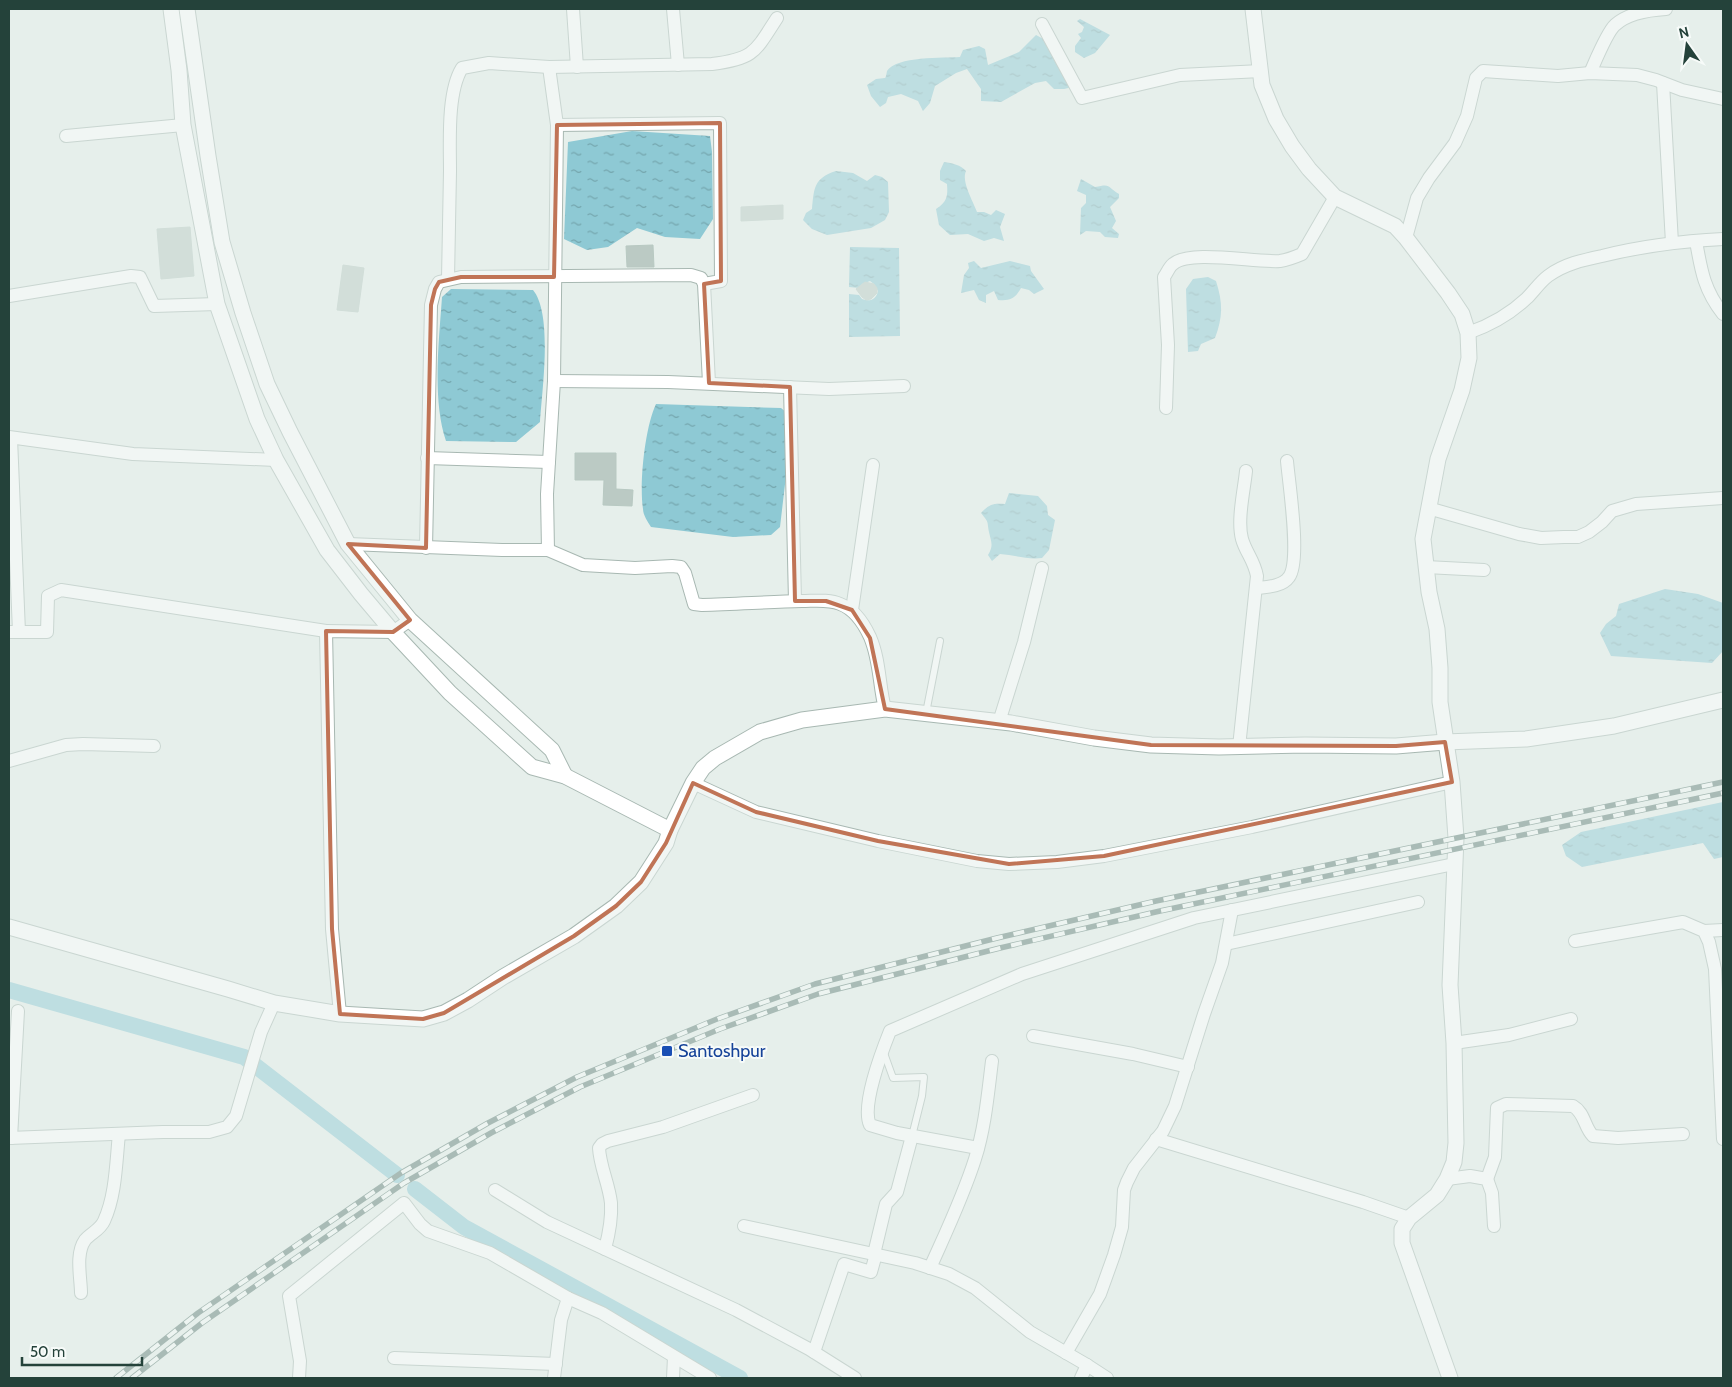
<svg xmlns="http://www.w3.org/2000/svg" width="1732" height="1387" font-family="Cabin,sans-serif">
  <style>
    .water { fill: url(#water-ripples) }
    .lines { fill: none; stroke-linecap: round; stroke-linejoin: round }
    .canal { stroke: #8ec9d4; stroke-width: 16 }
    .building { fill: #bbcac4; stroke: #b8c9c2 }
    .service-casing { stroke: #a8b8b2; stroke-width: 8 }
    .minor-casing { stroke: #a8b8b2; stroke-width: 14 }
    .tertiary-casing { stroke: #a8b8b2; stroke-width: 17 }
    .service { stroke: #fff; stroke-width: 6 }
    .minor { stroke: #fff; stroke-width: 12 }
    .tertiary { stroke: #fff; stroke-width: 15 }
    .rail-casing { stroke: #5f7d75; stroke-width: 5.5 }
    .rail { stroke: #f7fbf9; stroke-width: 4; stroke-dasharray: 11; stroke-linecap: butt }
    .marked { fill: none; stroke: #c07456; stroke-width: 4; stroke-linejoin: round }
    .transit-dot { fill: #1a4fb4; stroke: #f7fbf9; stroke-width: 2 }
    .labels { text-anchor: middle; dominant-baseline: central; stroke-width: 4; stroke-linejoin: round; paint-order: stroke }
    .transit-label { font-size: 18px; fill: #164399; stroke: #f7fbf9; text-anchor: start }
  </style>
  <defs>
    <pattern id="water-ripples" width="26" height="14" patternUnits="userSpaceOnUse" patternTransform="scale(1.25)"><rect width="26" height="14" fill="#8ec9d4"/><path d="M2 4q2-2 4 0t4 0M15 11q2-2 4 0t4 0" fill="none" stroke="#74a5ad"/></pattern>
  </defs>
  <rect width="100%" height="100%" fill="#e6efeb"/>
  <g class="water">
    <path d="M 1080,19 L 1110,35 L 1095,53 L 1084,58 L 1075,52 L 1075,46 L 1081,38 L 1078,34 L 1082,32 L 1084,27 L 1077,21 Z"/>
    <path d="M 1036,35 L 1049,42 L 1077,86 L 1064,89 L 1054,89 L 1046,81 L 1035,83 L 1001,102 L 981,101 L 981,89 L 967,69 L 956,73 L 935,86 L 930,103 L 923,111 L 918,101 L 901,94 L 888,97 L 886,103 L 880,107 L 871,96 L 867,85 L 876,79 L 885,78 C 886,78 887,71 887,71 C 896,56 944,58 960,57 L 963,50 L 979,46 L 985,49 L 988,65 L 1019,52 Z"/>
    <path d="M 632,131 L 710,136 L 712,152 L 713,219 L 700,239 L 665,237 L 637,228 L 608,247 L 587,250 L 564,239 L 568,142 Z"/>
    <path d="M 944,162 C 952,163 961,165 966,171 C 961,181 973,201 977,212 L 984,212 L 991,215 L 996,210 L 1005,214 L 1000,227 L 1004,241 L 994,238 L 984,241 L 968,234 L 950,235 L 939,225 L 936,209 C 947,202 948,196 947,184 L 940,180 L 940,171 Z"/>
    <path d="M 836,171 L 853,173 L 867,181 L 875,175 L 882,177 L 888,182 L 889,212 L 885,220 L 871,228 L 827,235 L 812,229 L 803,220 L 806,213 L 812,209 C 814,188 814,178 836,171 Z"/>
    <path d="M 1081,179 L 1095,187 C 1112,183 1107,187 1119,194 L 1119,198 L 1110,207 L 1116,221 L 1112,228 L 1119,234 L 1118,238 L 1105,237 L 1100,232 L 1086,231 L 1080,235 L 1081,208 L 1086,203 L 1086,195 L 1077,191 Z"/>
    <path d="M 850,247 L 899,248 L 900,336 L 849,337 L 849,294 L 859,295 L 862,299 C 870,302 876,300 878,291 L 874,284 L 870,281 L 862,284 L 859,288 L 849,287 Z"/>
    <path d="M 974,261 L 981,268 L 1010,261 L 1030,266 L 1031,271 L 1044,289 L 1034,294 L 1029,290 L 1021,288 C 1015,299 1010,301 998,300 L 994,291 L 986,295 L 986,303 L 979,300 L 974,290 L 961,293 L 964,275 L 969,268 L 968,263 Z"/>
    <path d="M 1208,277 L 1216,281 C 1223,303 1223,317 1215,338 L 1201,344 L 1198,351 L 1188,352 L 1186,289 L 1193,279 Z"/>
    <path d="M 451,289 L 533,290 C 553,314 542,390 540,422 L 516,442 L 446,441 C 432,400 439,341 442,297 Z"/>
    <path d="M 656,404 L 781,408 L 787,413 L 789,450 L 780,527 L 771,535 L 733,537 L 651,527 C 648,522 643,515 643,509 C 639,483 645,427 656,404 Z"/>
    <path d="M 1009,493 L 1038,496 L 1047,506 L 1048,515 L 1055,520 L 1049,550 L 1042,558 C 1028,560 1014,555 1000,554 L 992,561 L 988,555 C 994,545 991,542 989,532 C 987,520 989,523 981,513 C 989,504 994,503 1005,504 Z"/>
    <path d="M 1665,589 L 1698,594 L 1723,603 L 1723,651 L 1712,663 L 1611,656 L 1600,633 L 1606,624 L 1616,616 L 1619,604 Z"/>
    <path d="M 1723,802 L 1723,857 L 1714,859 L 1703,843 L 1582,867 L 1566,856 L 1562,845 L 1581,832 Z"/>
  </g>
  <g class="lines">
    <g class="canal">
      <path d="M 9,990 L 244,1057 L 397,1175"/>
      <path d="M 415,1189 L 464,1227 L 740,1378"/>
    </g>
  </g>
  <g class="building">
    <path d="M 783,205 L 783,219 L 741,221 L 741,207 Z"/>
    <path d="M 190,227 L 194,276 L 161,279 L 157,229 Z"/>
    <path d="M 653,245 L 654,267 L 627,267 L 626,246 Z"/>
    <path d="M 343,265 L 364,268 L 358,312 L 337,310 Z"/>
    <path d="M 865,282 L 874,284 L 877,288 L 877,293 L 871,299 L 866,300 L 862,297 L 856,289 Z"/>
    <path d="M 575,453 L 616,453 L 616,489 L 633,490 L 632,506 L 603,505 L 604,480 L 575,480 Z"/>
  </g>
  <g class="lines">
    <defs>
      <g id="service">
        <path d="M 926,713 L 940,641"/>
        <path d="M 884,1053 L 893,1078 L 924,1077 L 922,1096 L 912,1136"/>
      </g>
      <g id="minor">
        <path d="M 573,9 L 577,67"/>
        <path d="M 673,9 L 678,65"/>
        <path d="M 1042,24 L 1082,98 L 1180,75 L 1261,71"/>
        <path d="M 1590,73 C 1595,62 1607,32 1615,25 C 1628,13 1649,10 1666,9"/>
        <path d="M 1663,83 L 1672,243"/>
        <path d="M 557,125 L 720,123 L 721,281 L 704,284"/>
        <path d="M 66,136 L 183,125"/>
        <path d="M 1406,238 L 1417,198 L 1429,178 L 1455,143 L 1467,116 L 1476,78 L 1483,71 L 1558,76 L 1590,73 L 1637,75 L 1656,80 L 1682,90 L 1723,99"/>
        <path d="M 1696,241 C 1701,270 1704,290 1723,314"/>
        <path d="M 448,279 C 449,243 449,207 450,171 C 450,142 447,92 462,68 L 489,63 L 549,67 L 712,64 C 754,59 755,52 777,18"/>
        <path d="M 9,296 L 131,276 L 140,277 L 154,306 L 217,304"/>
        <path d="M 1468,333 C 1491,325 1509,315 1527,298 C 1534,291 1540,282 1548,276 C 1564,264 1583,260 1602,256 C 1642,246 1682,241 1723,239"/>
        <path d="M 554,381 L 668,382 L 829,389 L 904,386"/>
        <path d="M 790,387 L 795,601"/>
        <path d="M 1166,408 L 1168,345 L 1164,277 C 1167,273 1169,267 1173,264 C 1190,249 1256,263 1280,261 C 1287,260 1295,257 1302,254 L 1335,197"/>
        <path d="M 9,437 L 133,454 L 276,460"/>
        <path d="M 11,438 L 19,632"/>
        <path d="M 427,458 L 549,462"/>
        <path d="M 1428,508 L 1519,534 L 1541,538 L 1564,537 L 1578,537 L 1589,532 L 1602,522 L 1612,511 L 1636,504 L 1723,498"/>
        <path d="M 348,544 L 502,550 L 548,550 L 583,565 L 635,568 L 672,566 L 681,567 L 685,573 L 694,604 L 702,605 C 735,604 769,602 802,601 C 814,601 829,599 840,604 C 854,609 864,624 870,637 C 880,660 879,686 885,709"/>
        <path d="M 426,548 L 431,305 L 435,289 L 439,282 L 461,277 L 691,275 L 701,278 L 704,284 L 709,383"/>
        <path d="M 548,550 L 547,494 L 554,381 L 557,125 L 549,67"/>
        <path d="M 1426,567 L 1484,570"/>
        <path d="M 1256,588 C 1266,587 1282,587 1289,577 C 1301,561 1289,484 1287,461"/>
        <path d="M 852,610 L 873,465"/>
        <path d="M 9,632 L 47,632 L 48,596 L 61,590 L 326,631"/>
        <path d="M 999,722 L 1024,642 L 1042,568"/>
        <path d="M 1239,747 L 1257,576 C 1254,560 1246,553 1242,539 C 1237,520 1244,491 1246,471"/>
        <path d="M 9,761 L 66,745 L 83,744 L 154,746"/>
        <path d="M 693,783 L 756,812 L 878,841 L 977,861 L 1009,864 L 1057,862 L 1104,856 L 1252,827 L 1452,782"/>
        <path d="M 1704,931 L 1723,930"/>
        <path d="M 1575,941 L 1683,922 L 1704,931 L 1709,942 L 1715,969 L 1723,1139"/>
        <path d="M 1226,944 L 1418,902"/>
        <path d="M 340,1014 L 332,929 L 326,631 L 393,632 L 410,620"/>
        <path d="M 1033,1036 L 1133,1054 L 1188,1067"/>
        <path d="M 1454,1043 L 1509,1035 L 1571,1019"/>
        <path d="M 9,1138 L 163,1132 L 209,1132 L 227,1127 L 236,1116 L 261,1032 L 274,1003"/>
        <path d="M 11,1138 L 18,1011"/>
        <path d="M 1156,1139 L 1363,1202 L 1409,1218"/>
        <path d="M 978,1148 L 897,1133 L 870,1125 C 861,1106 882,1051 890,1031 L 1022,974 L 1194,918 L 1454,864"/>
        <path d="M 1447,1179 L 1470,1176 L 1487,1179 L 1492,1193 L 1494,1226"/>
        <path d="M 1487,1179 L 1495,1157 L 1497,1108 L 1506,1104 L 1573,1106 C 1585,1113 1584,1127 1593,1136 L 1618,1138 L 1683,1134"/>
        <path d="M 495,1190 L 547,1222 L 736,1310 L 809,1349 L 855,1378"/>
        <path d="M 744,1226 L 915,1263 L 949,1274 L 975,1288 L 1030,1332 L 1087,1365 L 1107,1378"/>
        <path d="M 605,1249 C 609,1234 612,1219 611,1203 C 609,1184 600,1167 599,1148 L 602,1144 L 608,1141 L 663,1127 L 753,1095"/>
        <path d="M 874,1254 L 886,1204 L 897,1192 L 912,1136"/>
        <path d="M 930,1268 C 946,1232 963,1197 975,1159 C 985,1128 988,1093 992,1061"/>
        <path d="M 81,1293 C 81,1278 75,1254 85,1240 C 91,1233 100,1230 104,1221 C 116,1195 116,1162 119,1134"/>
        <path d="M 814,1352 L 844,1264 L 871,1272 L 876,1254"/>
        <path d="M 1066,1353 L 1100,1294 L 1114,1255 L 1122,1227 L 1124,1190 L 1127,1182 L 1134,1168 L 1163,1131 L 1175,1106 L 1204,1014 L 1222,963 L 1232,910"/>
        <path d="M 394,1358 L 556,1364"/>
        <path d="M 299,1378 L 300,1361 L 289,1296 L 404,1203 L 420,1224 L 428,1231 L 490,1253 L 568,1298 L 602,1313 L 710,1378"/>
        <path d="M 554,1378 L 561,1320 L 568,1298"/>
        <path d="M 673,1378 L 674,1357"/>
        <path d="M 1081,1378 L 1087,1365"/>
      </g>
      <g id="tertiary">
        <path d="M 171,9 L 179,70 L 183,125 L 217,304 L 257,419 L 276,460 L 327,550 L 361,594 L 393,632 L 450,693 L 532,767 L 565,776 L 670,830"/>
        <path d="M 187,9 L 208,156 L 222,242 L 243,313 L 267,384 L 290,432 L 348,544 L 410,620 L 552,750 L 565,776"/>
        <path d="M 1253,9 L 1262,85 L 1276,119 L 1292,146 L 1309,169 L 1335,197 L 1395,226 L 1406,238 L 1448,293 L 1462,314 L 1468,333 L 1469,358 L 1462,390 L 1438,459 L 1423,539 L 1429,592 L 1437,629 L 1440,668 L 1440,702 L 1452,782 L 1456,838 L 1450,985 L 1454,1043 L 1456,1143 L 1454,1162 L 1447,1179 L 1437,1195 L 1409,1218 L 1402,1229 L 1402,1243 L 1450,1378"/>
        <path d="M 9,927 L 228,989 L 274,1003 L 340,1014 L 423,1019 L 444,1013 L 468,1000 L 503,977 L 574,936 L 616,906 L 641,882 L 666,843 L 670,830 L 693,783 L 703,768 L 715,758 L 760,732 L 802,720 L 885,709 L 1011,723 L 1094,738 L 1151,745 L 1219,747 L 1305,745 L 1396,746 L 1445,742 L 1526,739 L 1614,726 L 1723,700"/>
      </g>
    </defs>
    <use href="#service" class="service-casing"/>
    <use href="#minor" class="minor-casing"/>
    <use href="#tertiary" class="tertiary-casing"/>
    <use href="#service" class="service"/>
    <use href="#minor" class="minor"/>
    <use href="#tertiary" class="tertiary"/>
    <defs>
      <g id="rail">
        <path d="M 116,1378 L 198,1313 L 401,1173 L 488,1123 L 577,1077 L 717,1019 L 815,984 L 997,938 L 1156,901 L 1723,782"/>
        <path d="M 132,1378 L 202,1323 L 404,1183 L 491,1133 L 580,1087 L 720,1029 L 818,994 L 1000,948 L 1160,911 L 1723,793"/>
      </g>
    </defs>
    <use href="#rail" class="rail-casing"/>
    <use href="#rail" class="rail"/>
  </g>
  <path d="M0 0H1732V1387H0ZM 720,123 L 721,281 L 704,284 L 709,383 L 790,387 L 795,601 L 826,601 L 852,610 L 870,638 L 885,709 L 1151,745 L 1396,746 L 1445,742 L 1452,782 L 1104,856 L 1009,864 L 878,841 L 756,812 L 693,783 L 666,843 L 641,882 L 616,906 L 574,936 L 444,1013 L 423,1019 L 340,1014 L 332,929 L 326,631 L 393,632 L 410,620 L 348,544 L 426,548 L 431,305 L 435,289 L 439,282 L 461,277 L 554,277 L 557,125 Z" fill="#e6efeb" fill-opacity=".55" fill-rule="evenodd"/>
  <path class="marked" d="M 720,123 L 721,281 L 704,284 L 709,383 L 790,387 L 795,601 L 826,601 L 852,610 L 870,638 L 885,709 L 1151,745 L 1396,746 L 1445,742 L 1452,782 L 1104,856 L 1009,864 L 878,841 L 756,812 L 693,783 L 666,843 L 641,882 L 616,906 L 574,936 L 444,1013 L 423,1019 L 340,1014 L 332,929 L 326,631 L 393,632 L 410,620 L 348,544 L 426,548 L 431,305 L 435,289 L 439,282 L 461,277 L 554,277 L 557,125 Z"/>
  <rect class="transit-dot" x="661" y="1045" width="12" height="12" rx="2.5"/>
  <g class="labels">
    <g class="transit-label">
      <text x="678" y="1051">Santoshpur</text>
    </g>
  </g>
  <rect width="1732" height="1387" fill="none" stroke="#24423a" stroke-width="20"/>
  <g transform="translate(1687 45) rotate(346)" stroke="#f7fbf9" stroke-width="4" paint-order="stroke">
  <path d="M0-4L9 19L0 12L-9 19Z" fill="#24423a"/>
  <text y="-8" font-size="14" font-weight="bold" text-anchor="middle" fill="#24423a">N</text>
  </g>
  <path d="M22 1357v8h120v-8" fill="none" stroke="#24423a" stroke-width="2.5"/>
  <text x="30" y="1357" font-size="15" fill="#24423a" stroke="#f7fbf9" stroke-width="4" paint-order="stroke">50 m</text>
</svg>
